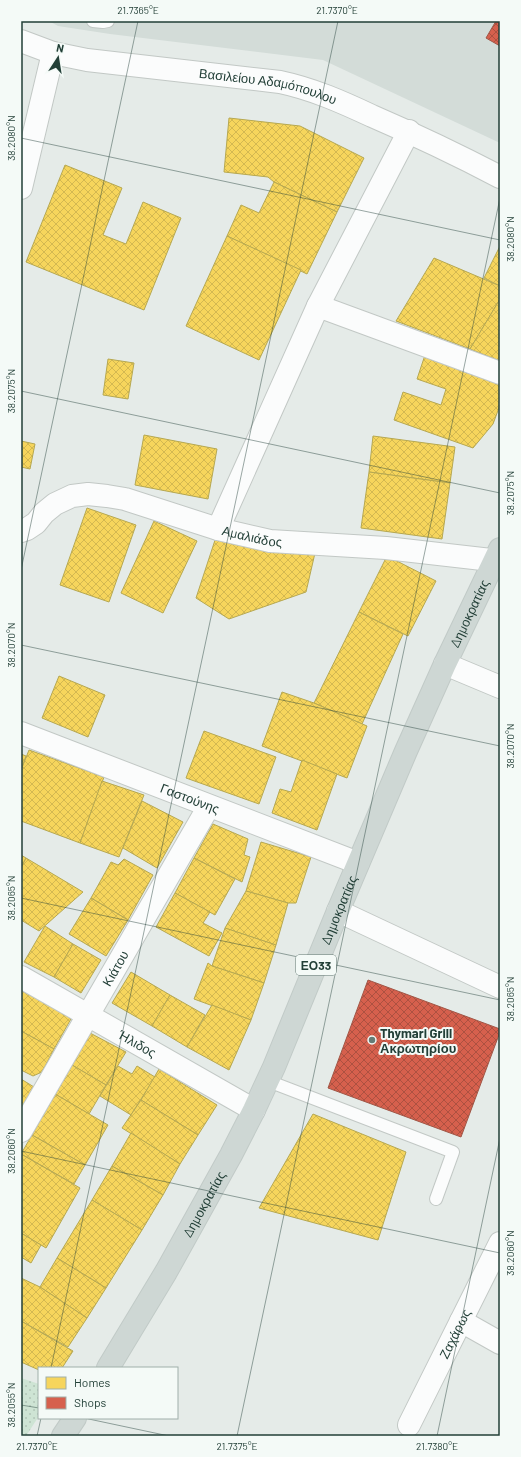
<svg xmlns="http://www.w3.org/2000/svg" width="521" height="1457" font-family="Barlow,sans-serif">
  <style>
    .built { fill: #d3dcd8 }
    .green { fill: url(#green-dots) }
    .homes { fill: url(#homes-cross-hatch); stroke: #b6a851 }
    .shops { fill: url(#shops-cross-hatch); stroke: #a05646 }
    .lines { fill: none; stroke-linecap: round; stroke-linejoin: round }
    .service-casing { stroke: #c2c8c5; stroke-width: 14 }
    .minor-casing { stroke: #c2c8c5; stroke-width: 24 }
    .primary-casing { stroke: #c1cac7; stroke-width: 24 }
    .service { stroke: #fbfcfc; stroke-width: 12 }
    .minor { stroke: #fbfcfc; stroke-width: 22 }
    .primary { stroke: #ced7d4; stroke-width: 22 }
    .ticks { fill: none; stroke: #223f37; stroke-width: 1; stroke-opacity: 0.45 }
    .poi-dot { fill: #667b75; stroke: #f4faf7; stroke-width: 1.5 }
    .labels { text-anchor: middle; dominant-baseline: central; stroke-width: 4; stroke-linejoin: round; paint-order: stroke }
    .shield { fill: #f4faf7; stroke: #617771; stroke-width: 1 }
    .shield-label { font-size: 12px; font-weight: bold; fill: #223f37 }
    .street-label { font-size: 13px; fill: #223f37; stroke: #f4faf7 }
    .poi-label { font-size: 13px; font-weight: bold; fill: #223f37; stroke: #f4faf7; text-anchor: start }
    .neatline { fill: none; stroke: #223f37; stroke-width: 1.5 }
    .ticks-label { font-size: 10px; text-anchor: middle; fill: #223f37 }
  </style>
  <defs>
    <pattern id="green-dots" width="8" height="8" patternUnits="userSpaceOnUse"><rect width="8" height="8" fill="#cee4d4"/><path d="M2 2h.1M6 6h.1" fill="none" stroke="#b1c5b7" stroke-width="1.8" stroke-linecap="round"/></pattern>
    <pattern id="homes-cross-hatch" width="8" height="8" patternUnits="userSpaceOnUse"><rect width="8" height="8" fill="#f6d55c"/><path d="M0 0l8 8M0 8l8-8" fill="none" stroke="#d3b851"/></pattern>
    <pattern id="shops-cross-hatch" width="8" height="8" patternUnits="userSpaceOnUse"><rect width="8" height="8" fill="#d6604d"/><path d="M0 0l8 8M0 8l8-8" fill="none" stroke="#ad5141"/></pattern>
  </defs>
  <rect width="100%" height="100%" fill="#e5ebe8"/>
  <path class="built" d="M 49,21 L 500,21 L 500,143 L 323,60 L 110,34 L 58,26 Z"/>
  <path class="green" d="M 21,1378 L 39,1384 L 39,1416 L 26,1436 L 21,1436 Z"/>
  <g class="homes">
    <path d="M 229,118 L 300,126 L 364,158 L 337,212 L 274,182 L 268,177 L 224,172 Z"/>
    <path d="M 65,165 L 122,188 L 103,235 L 126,244 L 143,202 L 181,218 L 144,310 L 26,262 Z"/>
    <path d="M 274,182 L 337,212 L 307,274 L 227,236 L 241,205 L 259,213 Z"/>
    <path d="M 227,236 L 301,270 L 259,360 L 186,326 Z"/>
    <path d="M 500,246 L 500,286 L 484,278 Z"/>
    <path d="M 434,258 L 500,286 L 500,299 L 470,349 L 396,321 Z"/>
    <path d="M 500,299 L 500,361 L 470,349 Z"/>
    <path d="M 425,355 L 500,381 L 500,405 L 493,424 L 473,448 L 394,420 L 403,392 L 441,405 L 446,389 L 417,379 Z"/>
    <path d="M 108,359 L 134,363 L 128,399 L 103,395 Z"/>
    <path d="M 144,435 L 217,449 L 208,499 L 135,485 Z"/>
    <path d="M 373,436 L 455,447 L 450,483 L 369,472 Z"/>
    <path d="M 21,441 L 35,444 L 30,469 L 21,467 Z"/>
    <path d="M 369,472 L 450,483 L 442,539 L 361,528 Z"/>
    <path d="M 87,508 L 136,525 L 109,602 L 60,585 Z"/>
    <path d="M 154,521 L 197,541 L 163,613 L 121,593 Z"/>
    <path d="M 217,534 L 315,553 L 306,592 L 229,619 L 196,598 Z"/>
    <path d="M 387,556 L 436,581 L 408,636 L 359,612 Z"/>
    <path d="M 359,612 L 403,634 L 362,724 L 314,703 Z"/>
    <path d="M 59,676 L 105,695 L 88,737 L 42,718 Z"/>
    <path d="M 282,692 L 314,703 L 367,726 L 347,778 L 262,746 Z"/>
    <path d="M 204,731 L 276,757 L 259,804 L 186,778 Z"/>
    <path d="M 29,750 L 104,777 L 80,843 L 21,821 L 21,770 Z"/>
    <path d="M 21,754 L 26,756 L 21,770 Z"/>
    <path d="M 302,760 L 337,774 L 317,830 L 272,813 L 280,789 L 291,792 Z"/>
    <path d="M 102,781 L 144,795 L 119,857 L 80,843 Z"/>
    <path d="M 142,801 L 183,822 L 157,868 L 123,848 Z"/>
    <path d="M 213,824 L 248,839 L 244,855 L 250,857 L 242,882 L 194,858 Z"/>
    <path d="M 261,842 L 311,857 L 296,903 L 288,903 L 246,891 Z"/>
    <path d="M 21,855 L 26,858 L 21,868 Z"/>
    <path d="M 26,858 L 83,892 L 39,931 L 21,920 L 21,868 Z"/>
    <path d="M 194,858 L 235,879 L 215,915 L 175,893 Z"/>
    <path d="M 124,859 L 153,875 L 128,920 L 91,898 L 111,862 L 118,865 Z"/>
    <path d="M 246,891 L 288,903 L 276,945 L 225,928 Z"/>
    <path d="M 175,893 L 210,912 L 203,923 L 222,933 L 209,956 L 156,927 Z"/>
    <path d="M 91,898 L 128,920 L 106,956 L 69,934 Z"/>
    <path d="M 45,926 L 73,944 L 54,977 L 24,962 Z"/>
    <path d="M 225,928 L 276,945 L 264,983 L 212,966 Z"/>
    <path d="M 73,944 L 101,960 L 81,993 L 54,977 Z"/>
    <path d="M 208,963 L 212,966 L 264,983 L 251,1020 L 194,999 Z"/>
    <path d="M 131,972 L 170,995 L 152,1026 L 112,1003 Z"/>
    <path d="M 21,989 L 72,1017 L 54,1049 L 21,1031 Z"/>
    <path d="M 170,995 L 205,1015 L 187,1047 L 152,1026 Z"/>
    <path d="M 212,1005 L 251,1020 L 229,1070 L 187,1047 Z"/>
    <path d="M 21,1031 L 54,1049 L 42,1072 L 33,1076 L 21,1070 Z"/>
    <path d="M 90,1033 L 126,1052 L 106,1085 L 72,1065 Z"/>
    <path d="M 72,1065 L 106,1085 L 89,1114 L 55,1094 Z"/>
    <path d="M 118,1066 L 132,1074 L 137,1066 L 155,1077 L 131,1115 L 100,1096 Z"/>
    <path d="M 159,1069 L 217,1105 L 198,1135 L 141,1100 Z"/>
    <path d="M 21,1079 L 34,1087 L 21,1109 Z"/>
    <path d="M 55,1094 L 108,1125 L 85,1165 L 32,1135 Z"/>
    <path d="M 141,1100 L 198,1135 L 180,1164 L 122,1128 Z"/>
    <path d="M 313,1114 L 406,1152 L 378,1240 L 259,1208 Z"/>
    <path d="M 131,1133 L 180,1164 L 163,1195 L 112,1166 Z"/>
    <path d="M 32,1135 L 85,1165 L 74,1184 L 21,1154 Z"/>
    <path d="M 21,1154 L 80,1188 L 46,1248 L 21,1233 Z"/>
    <path d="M 112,1166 L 163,1195 L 142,1230 L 92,1200 Z"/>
    <path d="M 92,1200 L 142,1230 L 106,1288 L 57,1258 Z"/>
    <path d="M 21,1233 L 41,1245 L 31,1263 L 21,1257 Z"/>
    <path d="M 57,1258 L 106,1288 L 87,1318 L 40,1287 Z"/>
    <path d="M 21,1278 L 40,1287 L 87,1318 L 68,1347 L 21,1321 Z"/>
    <path d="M 21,1321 L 73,1351 L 62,1368 L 39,1368 L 39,1370 L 21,1362 Z"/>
  </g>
  <g class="shops">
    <path d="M 496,21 L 500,21 L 500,46 L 486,38 Z"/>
    <path d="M 368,980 L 500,1029 L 500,1032 L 461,1137 L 328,1088 Z"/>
  </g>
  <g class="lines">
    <defs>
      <g id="service">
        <path d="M 93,21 L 103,22 L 108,21"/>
        <path d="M 268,1081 L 453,1152 L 436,1199"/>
      </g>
      <g id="minor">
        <path id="s1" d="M 21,41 L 53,53 L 87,60 L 280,82 C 313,89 342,102 372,116 C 416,135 458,155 500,177"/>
        <path d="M 21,188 L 53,53"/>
        <path d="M 318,306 L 500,373"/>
        <path d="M 218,529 L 318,306 L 409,131"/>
        <path id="s2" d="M 21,531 L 27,529 L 36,523 L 44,513 L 55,504 L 72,496 L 88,494 L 107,496 L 125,499 L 218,529 L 270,541 L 386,548 L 500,561"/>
        <path d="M 445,664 L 500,687"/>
        <path id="s3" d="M 21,733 L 358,863"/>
        <path d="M 338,911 L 500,987"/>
        <path id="s4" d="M 21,977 L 254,1110"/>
        <path id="s5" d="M 21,1131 L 209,806"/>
        <path d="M 461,1321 L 500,1343"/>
        <path id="s6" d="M 409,1425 L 500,1243"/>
      </g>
      <g id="primary">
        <path id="s7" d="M 108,1368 L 166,1272 L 231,1155 L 254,1110 L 274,1067 L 338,911 L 406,751 L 445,664 L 500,549"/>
        <path d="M 63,1436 L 75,1418"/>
      </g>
    </defs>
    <use href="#service" class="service-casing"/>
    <use href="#minor" class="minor-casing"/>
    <use href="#primary" class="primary-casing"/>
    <use href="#service" class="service"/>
    <use href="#minor" class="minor"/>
    <use href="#primary" class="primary"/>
  </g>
  <path class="ticks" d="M 21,138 L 500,240M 21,391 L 500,493M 21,570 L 138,21M 21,645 L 500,746M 21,898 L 500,1000M 21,1151 L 500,1253M 51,1368 L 338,21M 21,1405 L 39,1408M 84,1418 L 169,1436M 37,1436 L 41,1418M 237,1436 L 500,198M 437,1436 L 500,1138"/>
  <circle class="poi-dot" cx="372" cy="1040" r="4"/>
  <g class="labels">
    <rect class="shield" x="296" y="955" width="40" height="20" rx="3"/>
    <g class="shield-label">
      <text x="316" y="965">ΕΟ33</text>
    </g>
    <g class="street-label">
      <text stroke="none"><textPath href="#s1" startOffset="252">Βασιλείου Αδαμόπουλου</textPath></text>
      <text stroke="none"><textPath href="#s2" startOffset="249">Αμαλιάδος</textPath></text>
      <text stroke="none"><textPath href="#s7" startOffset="838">Δημοκρατίας</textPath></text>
      <text stroke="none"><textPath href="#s3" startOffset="181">Γαστούνης</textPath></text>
      <text stroke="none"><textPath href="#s7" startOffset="514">Δημοκρατίας</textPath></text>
      <text stroke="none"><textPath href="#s5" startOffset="188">Κιάτου</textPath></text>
      <text stroke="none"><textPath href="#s4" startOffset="134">Ήλιδος</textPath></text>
      <text stroke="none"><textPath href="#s7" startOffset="190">Δημοκρατίας</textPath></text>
      <text stroke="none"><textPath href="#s6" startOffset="102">Ζαχάρως</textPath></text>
    </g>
    <g class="poi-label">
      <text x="380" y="1033">Thymari Grill<tspan x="380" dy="15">Ακρωτηρίου</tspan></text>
    </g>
  </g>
  <rect width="521" height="1457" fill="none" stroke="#f4faf7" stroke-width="44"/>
  <rect x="38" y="1367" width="140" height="52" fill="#f4faf7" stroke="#a0afaa"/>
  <rect x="46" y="1377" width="20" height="12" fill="#f6d55c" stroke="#a0afaa"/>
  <text x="74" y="1387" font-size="12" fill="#223f37">Homes</text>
  <rect x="46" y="1397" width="20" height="12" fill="#d6604d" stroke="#a0afaa"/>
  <text x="74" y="1407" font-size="12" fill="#223f37">Shops</text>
  <g transform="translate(58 58) rotate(12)" stroke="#f4faf7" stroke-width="3" paint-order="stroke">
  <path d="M0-3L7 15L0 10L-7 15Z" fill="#223f37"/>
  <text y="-6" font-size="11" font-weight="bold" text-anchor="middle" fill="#223f37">N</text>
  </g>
  <rect x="22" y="22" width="477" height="1413" class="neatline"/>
  <g class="ticks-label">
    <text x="138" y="14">21.7365°E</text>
    <text x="337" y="14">21.7370°E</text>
    <text transform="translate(11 138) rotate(-90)" y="4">38.2080°N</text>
    <text transform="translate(510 239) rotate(-90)" y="4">38.2080°N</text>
    <text transform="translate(11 391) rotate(-90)" y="4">38.2075°N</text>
    <text transform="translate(510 493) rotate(-90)" y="4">38.2075°N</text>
    <text transform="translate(11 645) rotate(-90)" y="4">38.2070°N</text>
    <text transform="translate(510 746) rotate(-90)" y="4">38.2070°N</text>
    <text transform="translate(11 898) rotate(-90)" y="4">38.2065°N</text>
    <text transform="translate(510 999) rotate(-90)" y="4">38.2065°N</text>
    <text transform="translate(11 1151) rotate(-90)" y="4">38.2060°N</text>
    <text transform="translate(510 1253) rotate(-90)" y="4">38.2060°N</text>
    <text transform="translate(11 1405) rotate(-90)" y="4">38.2055°N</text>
    <text x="37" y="1450">21.7370°E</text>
    <text x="237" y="1450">21.7375°E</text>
    <text x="437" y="1450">21.7380°E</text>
  </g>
</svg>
